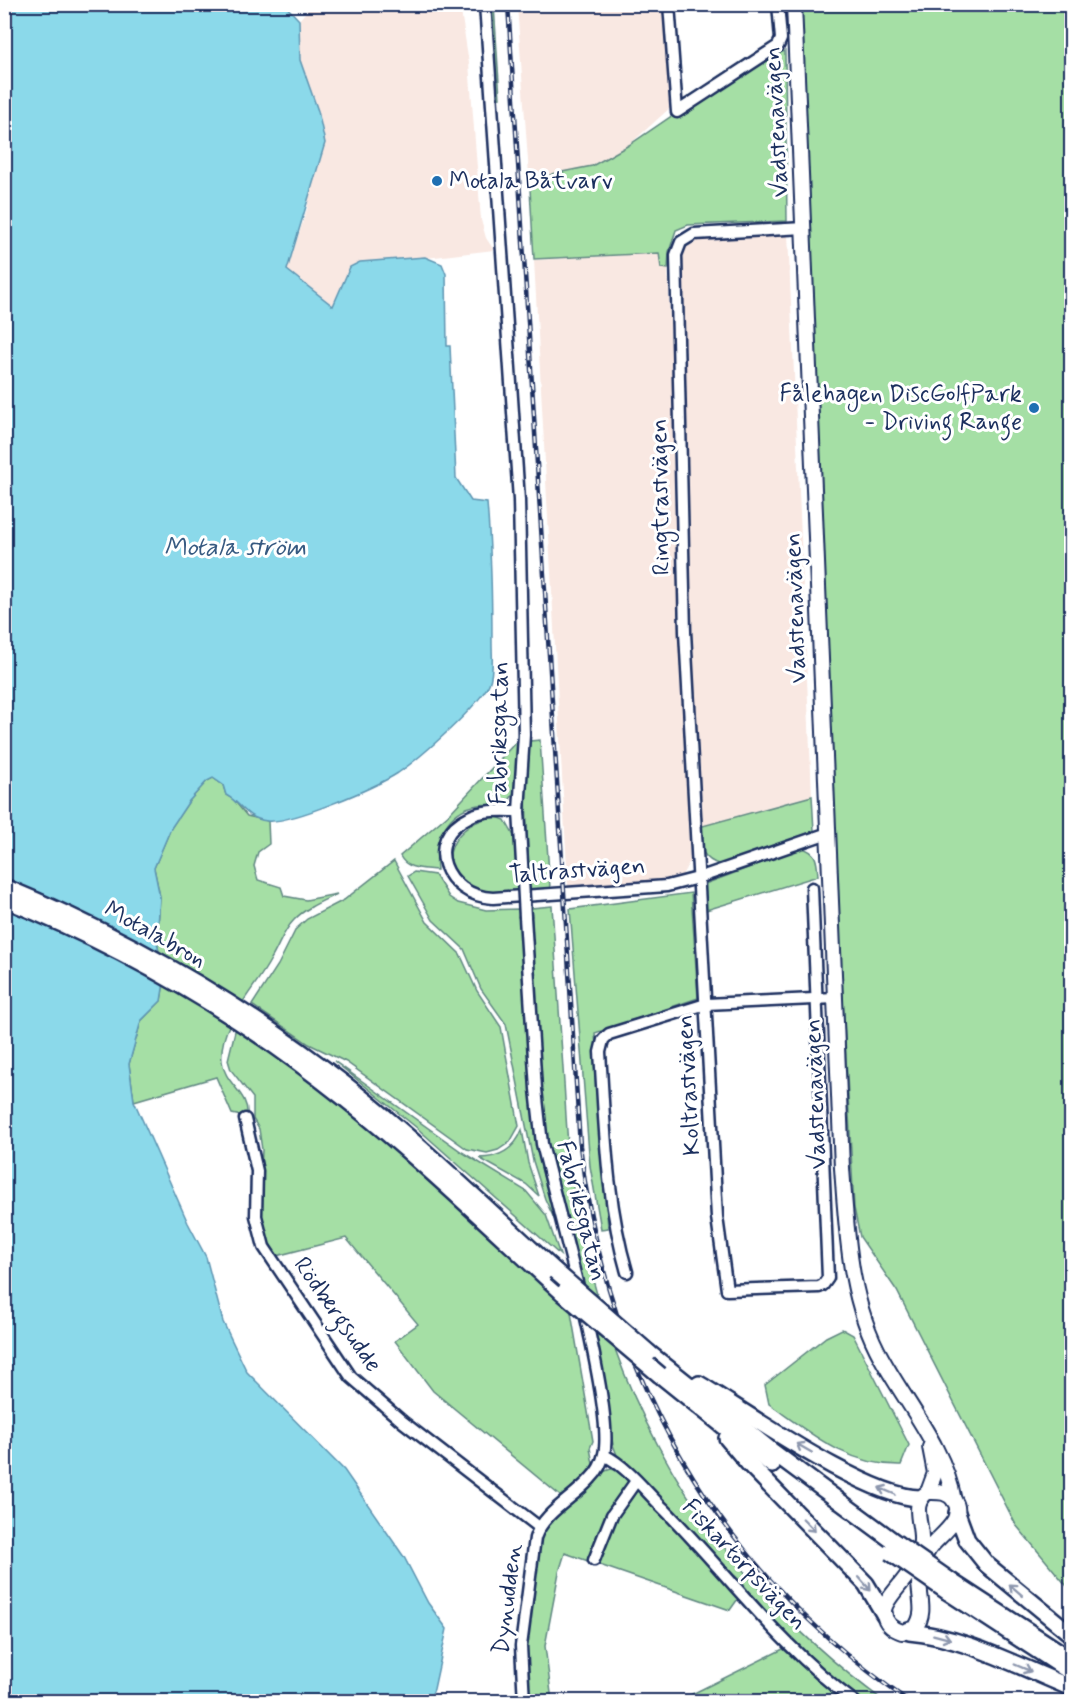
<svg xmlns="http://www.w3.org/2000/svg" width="1076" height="1706" font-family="Mynerve,sans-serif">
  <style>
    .built { fill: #f9e8e2 }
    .green { fill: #a5dfa5; stroke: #608782; stroke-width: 1.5 }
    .water { fill: #8bd9ea; stroke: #5e95b2; stroke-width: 1.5 }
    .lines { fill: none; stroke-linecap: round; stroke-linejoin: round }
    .minor-casing { stroke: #1b2f5e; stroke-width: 15 }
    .major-casing { stroke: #1b2f5e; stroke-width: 18 }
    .highway-casing { stroke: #1b2f5e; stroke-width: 20 }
    .minor { stroke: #fff; stroke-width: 10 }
    .major { stroke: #fff; stroke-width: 14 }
    .highway { stroke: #fff; stroke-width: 15 }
    .rail-casing { stroke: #1b2f5e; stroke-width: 4.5 }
    .rail { stroke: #fff; stroke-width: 2; stroke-dasharray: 7; stroke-linecap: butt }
    .minor-bridge-casing { stroke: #1b2f5e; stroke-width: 15; stroke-linecap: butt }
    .highway-bridge-casing { stroke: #1b2f5e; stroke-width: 20; stroke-linecap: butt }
    .minor-bridge { stroke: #fff; stroke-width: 10 }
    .highway-bridge { stroke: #fff; stroke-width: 15 }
    .oneway { stroke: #8d97ae }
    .poi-dot { fill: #1f6fb2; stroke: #fff; stroke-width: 2 }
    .labels { text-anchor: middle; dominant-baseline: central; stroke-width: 6; stroke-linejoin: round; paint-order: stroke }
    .street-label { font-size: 24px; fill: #1b2f5e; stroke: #fff }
    .poi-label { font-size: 24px; fill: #1b2f5e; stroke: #fff; text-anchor: start }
    .water-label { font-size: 26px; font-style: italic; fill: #375a81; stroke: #fff }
  </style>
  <rect width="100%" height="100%" fill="#fff"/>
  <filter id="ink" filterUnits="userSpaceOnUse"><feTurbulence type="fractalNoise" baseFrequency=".0167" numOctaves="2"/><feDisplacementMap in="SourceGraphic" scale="12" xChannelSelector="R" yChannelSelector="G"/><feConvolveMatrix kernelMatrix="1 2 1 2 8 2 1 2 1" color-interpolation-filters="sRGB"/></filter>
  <g filter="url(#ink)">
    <g class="built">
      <path d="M 312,5 L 460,5 L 469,63 L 481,220 L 486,238 L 494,250 L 350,267 L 333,306 L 287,270 L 308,206 L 312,94 L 300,60 L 299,20 Z"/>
      <path d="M 517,5 L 664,5 L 671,107 L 629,145 L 592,166 L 552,174 L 530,189 Z"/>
      <path d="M 788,233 L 812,796 L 699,827 L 679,273 L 682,253 L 687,242 L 694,238 Z"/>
      <path d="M 660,253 L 661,268 L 668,269 L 690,861 L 681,877 L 671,880 L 568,886 L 534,260 Z"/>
    </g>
    <g class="green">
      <path d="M 488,5 L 494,5 L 500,98 L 494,99 Z"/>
      <path d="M 800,5 L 1071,5 L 1071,1591 L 1016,1525 L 897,1291 L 860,1237 L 854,1208 L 834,832 Z"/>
      <path d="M 785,51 L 787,221 L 688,225 L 676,230 L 669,252 L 668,269 L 661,268 L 659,253 L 534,259 L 530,189 L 552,174 L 592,166 L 629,145 L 682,109 L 768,57 Z"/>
      <path d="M 540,740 L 550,888 L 529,890 L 526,793 L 530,741 Z"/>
      <path d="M 515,743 L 518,743 L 514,793 L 510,799 C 500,805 490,804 478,805 C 446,810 434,841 437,870 C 422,868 407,870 400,856 L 450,813 Z"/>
      <path d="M 213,778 L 223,785 L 226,795 L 233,799 L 247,816 L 268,821 L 269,844 L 258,852 L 254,866 L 258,880 L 281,887 L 284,896 L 306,900 L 337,894 C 323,901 305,908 294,920 C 283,931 279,946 271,959 C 255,990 218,1024 222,1061 C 224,1084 250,1093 247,1117 L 232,1114 L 216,1077 L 134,1101 L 129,1064 L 141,1021 L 161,1001 L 164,982 L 157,941 L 160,897 L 154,868 L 171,828 L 189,801 L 207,781 Z"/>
      <path d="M 812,796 L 814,831 L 721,865 C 700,859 701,847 699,827 Z"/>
      <path d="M 497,817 L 505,820 L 514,836 L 518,891 C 502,892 486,894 472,887 C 428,867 456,819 497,817 Z"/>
      <path d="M 802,848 C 817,852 817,861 818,876 L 703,911 L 702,885 Z"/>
      <path d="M 394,861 L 427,922 L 460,954 L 477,991 L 501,1027 L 519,1126 L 510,1142 L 498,1150 L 487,1153 L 467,1149 L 346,1062 L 309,1044 L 252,1005 L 278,965 L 296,929 L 307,919 L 344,900 Z"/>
      <path d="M 414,872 L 435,875 L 449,897 L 458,903 L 486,910 L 519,909 L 536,1140 L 544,1179 L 564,1240 L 545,1199 L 533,1161 L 506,1024 L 481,989 L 464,949 L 433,920 L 408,876 Z"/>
      <path d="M 691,893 L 698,998 L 595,1033 L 608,1228 L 601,1229 L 590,1166 L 570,909 Z"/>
      <path d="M 552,906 C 556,965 560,1024 564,1083 C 566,1113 567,1144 571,1174 C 604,1395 704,1569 884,1701 L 861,1701 L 812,1662 L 761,1608 L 741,1581 L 722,1565 L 617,1455 L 613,1445 L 594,1336 L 573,1240 L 546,1145 L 537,1047 L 531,908 Z"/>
      <path d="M 236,1027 L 379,1134 L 570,1307 L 593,1441 L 590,1448 L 594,1469 L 564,1499 L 433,1391 L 395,1341 L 418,1324 L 346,1238 L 276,1256 L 259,1222 L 262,1150 L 259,1129 L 253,1119 L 253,1098 L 231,1070 L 228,1060 Z"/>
      <path d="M 334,1061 L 462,1152 L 526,1191 L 546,1215 L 560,1255 L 417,1128 Z"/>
      <path d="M 522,1130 L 528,1163 L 539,1196 L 526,1184 L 479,1158 C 499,1158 515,1149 522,1130 Z"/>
      <path d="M 842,1329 L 853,1335 L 909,1445 L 901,1465 C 848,1466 810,1433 769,1404 L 765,1385 L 826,1337 Z"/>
      <path d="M 611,1469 L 622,1472 L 740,1596 L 730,1610 L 565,1553 L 559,1572 L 545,1646 L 552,1701 L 525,1702 L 523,1690 L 534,1538 L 600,1473 Z"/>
      <path d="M 783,1649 L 844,1701 L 678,1701 Z"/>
    </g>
    <path class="water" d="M 5,5 L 285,5 L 299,20 L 300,60 L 318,111 L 325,143 L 287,270 L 333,306 L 350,267 L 360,262 L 425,257 L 442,264 L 446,274 L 447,346 L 450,346 L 456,478 L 471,501 L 487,503 C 491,550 492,597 492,644 C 492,656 494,673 489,684 C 478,707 420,758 398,773 C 376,787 291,824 267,821 C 244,818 243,804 226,795 L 223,785 L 213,778 L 207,781 L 189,801 L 171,828 L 154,868 L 160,897 L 157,941 L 164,982 L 161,1001 L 141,1021 L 129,1064 L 134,1101 L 188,1223 L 206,1257 L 223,1322 L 247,1372 L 344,1470 L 404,1557 L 428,1603 L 447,1629 L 434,1689 L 429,1701 L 5,1702 Z"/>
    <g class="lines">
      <defs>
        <g id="minor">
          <path d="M 485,4 L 519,500 L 524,735 L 519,811 L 523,880"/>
          <path d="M 669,4 L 677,112 L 778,46 L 781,39 L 778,4"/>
          <path d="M 804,228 L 694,234 L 681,242 L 676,255 L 685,632 L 717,1217 L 727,1290 L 819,1287 L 823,1285 L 828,1278 L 812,888"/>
          <path d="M 519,811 C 503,811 484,809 469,817 C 421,840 446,896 493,898 L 667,886 L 698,878 L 828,833"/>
          <path d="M 525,917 L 536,1089 L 542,1144 L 580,1294"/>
          <path d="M 245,1119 L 257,1171 L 256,1216 L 264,1247 L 351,1377 L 403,1422 L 539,1527"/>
          <path d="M 627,1272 C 606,1201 605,1126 600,1052 L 603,1040 L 609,1034 L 706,1004 L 835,998"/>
          <path d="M 604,1455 C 628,1467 646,1492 665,1510 C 728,1574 782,1649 855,1702"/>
          <path d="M 594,1560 L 612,1515 L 636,1481"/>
          <path d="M 524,1702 L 521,1646 L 535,1538 C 544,1511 573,1499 591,1478 C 597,1472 602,1463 604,1454 C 611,1426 591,1340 584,1309"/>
        </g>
        <g id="major">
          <path d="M 794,4 L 842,1168 C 847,1233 849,1301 882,1359 C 907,1405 945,1448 954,1501"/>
          <path d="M 928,1492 C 938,1492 947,1491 954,1500 C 967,1519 938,1536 929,1549 C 925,1555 922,1563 920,1570 C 915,1591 929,1610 915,1628 L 902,1632 C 893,1629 885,1623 884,1613 C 882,1599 911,1578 917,1558 C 919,1552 921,1546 921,1540 C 922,1523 910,1503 928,1492 Z"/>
          <path d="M 928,1492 L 935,1473 L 930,1447"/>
        </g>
        <g id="highway">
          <path d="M 4,887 C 128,938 243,1005 348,1087 C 420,1144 487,1209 555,1271"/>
          <path d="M 4,899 C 126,948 241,1015 343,1097 C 420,1158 491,1227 563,1293"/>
          <path d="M 649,1353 L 773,1452 L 896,1543"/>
          <path d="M 660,1375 L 772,1465"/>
          <path d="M 699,1384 C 747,1413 869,1499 921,1498"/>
          <path d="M 727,1438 L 748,1463 L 866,1584 L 884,1614"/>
          <path d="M 957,1513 L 967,1540 L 987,1565 L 1072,1635"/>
          <path d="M 952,1582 L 1072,1660"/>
          <path d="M 948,1592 L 1072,1673"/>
          <path d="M 909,1632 C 965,1637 1019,1667 1072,1688"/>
        </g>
      </defs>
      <use href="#minor" class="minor-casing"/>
      <use href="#major" class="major-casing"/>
      <use href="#highway" class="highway-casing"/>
      <use href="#minor" class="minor"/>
      <use href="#major" class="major"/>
      <use href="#highway" class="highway"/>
      <defs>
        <path id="rail" d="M 508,4 L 580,1146 C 607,1376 718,1570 910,1702"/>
      </defs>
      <use href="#rail" class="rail-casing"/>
      <use href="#rail" class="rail"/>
      <defs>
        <path id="minor-bridge" d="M 523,880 L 525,917"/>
        <g id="highway-bridge">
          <path d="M 555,1271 L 649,1353"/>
          <path d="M 563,1293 L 660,1375"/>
          <path d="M 896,1543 L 952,1582"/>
          <path d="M 890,1552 L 948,1592"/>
        </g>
      </defs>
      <use href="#minor-bridge" class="minor-bridge-casing"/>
      <use href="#highway-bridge" class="highway-bridge-casing"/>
      <use href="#minor-bridge" class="minor-bridge"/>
      <use href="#highway-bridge" class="highway-bridge"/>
    </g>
    <defs><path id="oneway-shaft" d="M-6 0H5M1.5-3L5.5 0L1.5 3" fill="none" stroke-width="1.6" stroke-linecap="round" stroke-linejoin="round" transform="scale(1.5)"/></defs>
    <g class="oneway">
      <use href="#oneway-shaft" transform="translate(804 1448) rotate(-150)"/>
      <use href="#oneway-shaft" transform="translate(887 1491) rotate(-157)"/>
      <use href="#oneway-shaft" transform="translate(809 1525) rotate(46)"/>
      <use href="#oneway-shaft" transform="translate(865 1584) rotate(49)"/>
      <use href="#oneway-shaft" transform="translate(1016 1590) rotate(-139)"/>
      <use href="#oneway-shaft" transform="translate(942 1637) rotate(15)"/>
      <use href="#oneway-shaft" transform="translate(1023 1668) rotate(23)"/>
    </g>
  </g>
  <g class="poi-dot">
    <circle cx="437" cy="181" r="6"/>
    <circle cx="1034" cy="408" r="6"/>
  </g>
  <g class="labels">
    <g class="street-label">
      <text transform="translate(777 122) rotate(-93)">Vadstenavägen</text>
      <text transform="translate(661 497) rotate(-91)">Ringtrastvägen</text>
      <text transform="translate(796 608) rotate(-92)">Vadstenavägen</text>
      <text transform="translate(500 733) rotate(-89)">Fabriksgatan</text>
      <text transform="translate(577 871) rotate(-4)">Taltrastvägen</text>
      <text transform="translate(155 935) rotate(29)">Motalabron</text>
      <text transform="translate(689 1085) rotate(-93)">Koltrastvägen</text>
      <text transform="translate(816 1094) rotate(-92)">Vadstenavägen</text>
      <text transform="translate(581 1211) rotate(76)">Fabriksgatan</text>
      <text transform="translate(337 1315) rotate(55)">Rödbergsudde</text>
      <text transform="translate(744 1565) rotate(47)">Fiskartorpsvägen</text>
      <text transform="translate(508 1599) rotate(-83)">Dynudden</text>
    </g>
    <g class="poi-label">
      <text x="449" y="181">Motala Båtvarv</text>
      <text x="1022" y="394" text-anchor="end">Fålehagen DiscGolfPark<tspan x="1022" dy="28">- Driving Range</tspan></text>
    </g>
    <g class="water-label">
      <text x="235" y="548">Motala ström</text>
    </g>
  </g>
  <rect width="1076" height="1706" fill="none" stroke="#fff" stroke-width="24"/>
  <rect x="12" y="12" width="1052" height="1682" fill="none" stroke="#1b2f5e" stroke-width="2" filter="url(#ink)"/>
</svg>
